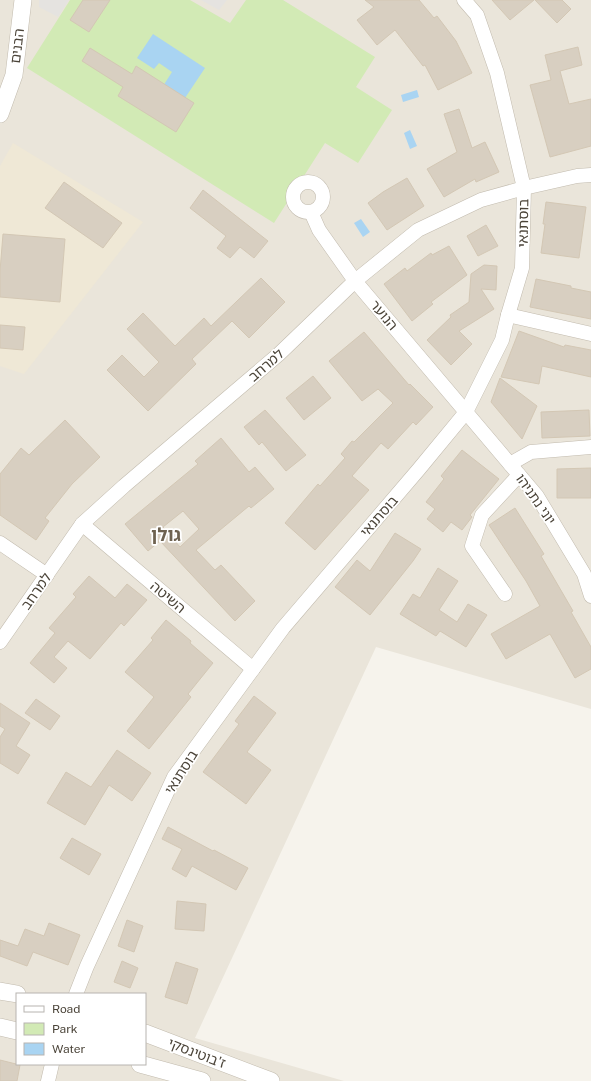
<svg xmlns="http://www.w3.org/2000/svg" width="591" height="1081" font-family="'Public Sans','Noto Sans Hebrew',sans-serif">
  <style>
    .residential { fill: #eae5da; fill-rule: evenodd }
    .education { fill: #efe8d6 }
    .green { fill: #d2eab5 }
    .parking { fill: #e5e3e0 }
    .water { fill: #a9d4f2 }
    .building { fill: #d8cfc1; stroke: #d3c7b4; fill-rule: evenodd }
    .lines { fill: none; stroke-linecap: round; stroke-linejoin: round }
    .minor-casing { stroke: #c2bbae; stroke-width: 15 }
    .tertiary-casing { stroke: #c2bbae; stroke-width: 18 }
    .minor { stroke: #fff; stroke-width: 14 }
    .tertiary { stroke: #fff; stroke-width: 17 }
    .labels { text-anchor: middle; dominant-baseline: central; stroke-width: 3.5; stroke-linejoin: round; paint-order: stroke }
    .street-label { font-size: 14px; fill: #4b4439; stroke: #fff }
    .district-label { font-size: 18px; font-weight: bold; fill: #6e6250; stroke: #fff }
  </style>
  <rect width="100%" height="100%" fill="#f6f3ec"/>
  <path class="residential" d="M 0,0 L 591,0 L 591,709 L 376,647 L 195,1038 L 344,1081 L 0,1081 ZM 17,994 L 145,994 L 145,1064 L 17,1064 Z"/>
  <path class="education" d="M 13,143 L 143,222 L 24,374 L 0,366 L 0,166 Z"/>
  <path class="green" d="M 70,0 L 190,0 L 230,23 L 246,0 L 283,0 L 375,57 L 356,87 L 392,110 L 358,163 L 325,143 L 274,223 L 27,68 Z"/>
  <g class="parking">
    <path d="M 39,0 L 69,0 L 58,17 L 39,7 Z"/>
    <path d="M 201,0 L 227,0 L 219,10 Z"/>
  </g>
  <g class="water">
    <path d="M 153,34 L 205,68 L 179,107 L 158,94 L 172,72 L 159,63 L 154,69 L 137,58 Z"/>
    <path d="M 417,90 L 419,97 L 403,102 L 401,95 Z"/>
    <path d="M 410,130 L 417,146 L 410,149 L 404,133 Z"/>
    <path d="M 361,219 L 370,232 L 363,237 L 354,223 Z"/>
  </g>
  <g class="building">
    <path d="M 83,0 L 110,0 L 89,32 L 70,20 Z"/>
    <path d="M 365,0 L 419,0 L 434,18 L 437,16 L 456,41 L 472,73 L 438,90 L 425,65 L 423,66 L 395,30 L 377,45 L 357,20 L 374,7 Z"/>
    <path d="M 492,0 L 534,0 L 510,20 Z"/>
    <path d="M 535,0 L 562,0 L 571,9 L 557,23 Z"/>
    <path d="M 578,47 L 582,65 L 560,71 L 569,104 L 591,99 L 591,146 L 550,157 L 530,85 L 551,80 L 545,55 Z"/>
    <path d="M 90,48 L 132,74 L 136,66 L 194,103 L 176,132 L 118,96 L 123,87 L 82,61 Z"/>
    <path d="M 459,109 L 472,148 L 485,142 L 499,172 L 476,182 L 475,179 L 444,197 L 427,169 L 457,152 L 444,114 Z"/>
    <path d="M 407,178 L 424,206 L 387,230 L 368,203 L 383,192 Z"/>
    <path d="M 64,182 L 122,223 L 103,248 L 45,208 Z"/>
    <path d="M 203,190 L 268,241 L 254,258 L 240,247 L 230,258 L 217,248 L 226,236 L 190,208 Z"/>
    <path d="M 546,202 L 586,207 L 579,258 L 541,253 L 545,224 L 543,224 Z"/>
    <path d="M 486,225 L 498,246 L 478,256 L 467,236 Z"/>
    <path d="M 3,234 L 65,239 L 60,302 L 0,297 L 0,271 Z"/>
    <path d="M 449,246 L 467,275 L 431,302 L 433,304 L 412,321 L 384,284 L 405,268 L 407,271 L 431,253 L 432,255 Z"/>
    <path d="M 484,265 L 497,266 L 496,290 L 481,289 L 494,309 L 459,331 L 472,344 L 451,365 L 427,340 L 451,317 L 450,315 L 469,302 L 471,274 Z"/>
    <path d="M 261,278 L 285,302 L 249,338 L 232,321 L 192,359 L 196,364 L 148,411 L 107,370 L 122,355 L 144,377 L 159,362 L 127,329 L 143,313 L 175,346 L 204,318 L 211,326 Z"/>
    <path d="M 536,279 L 571,286 L 571,288 L 591,292 L 591,319 L 530,307 Z"/>
    <path d="M 0,325 L 25,327 L 23,350 L 0,348 Z"/>
    <path d="M 519,331 L 564,347 L 565,345 L 591,350 L 591,377 L 542,366 L 539,384 L 501,377 Z"/>
    <path d="M 364,332 L 409,385 L 410,384 L 433,407 L 416,425 L 413,422 L 388,449 L 381,443 L 352,476 L 369,490 L 315,550 L 285,523 L 318,484 L 320,486 L 345,458 L 341,454 L 352,441 L 354,442 L 393,403 L 378,389 L 362,401 L 329,361 Z"/>
    <path d="M 313,376 L 331,398 L 304,420 L 286,398 Z"/>
    <path d="M 500,378 L 537,406 L 522,439 L 491,402 Z"/>
    <path d="M 265,410 L 306,455 L 286,471 L 262,442 L 259,445 L 244,427 Z"/>
    <path d="M 589,410 L 590,436 L 542,438 L 541,412 Z"/>
    <path d="M 65,420 L 100,457 L 72,484 L 45,518 L 49,521 L 36,540 L 0,515 L 0,474 L 21,448 L 29,455 Z"/>
    <path d="M 221,438 L 249,472 L 255,467 L 274,489 L 251,508 L 249,506 L 196,550 L 215,570 L 221,565 L 255,601 L 235,621 L 160,541 L 148,551 L 125,524 L 198,464 L 195,461 ZM 183,511 L 199,529 L 180,547 L 163,527 Z"/>
    <path d="M 462,450 L 499,479 L 470,515 L 472,517 L 462,530 L 451,522 L 443,532 L 427,519 L 435,509 L 426,502 L 444,479 L 441,476 Z"/>
    <path d="M 591,468 L 591,498 L 557,498 L 557,469 Z"/>
    <path d="M 515,508 L 544,554 L 541,556 L 573,611 L 571,612 L 591,647 L 591,669 L 575,678 L 550,634 L 506,659 L 491,634 L 540,606 L 526,581 L 489,525 Z"/>
    <path d="M 395,533 L 421,549 L 413,561 L 370,615 L 335,587 L 357,560 L 370,571 Z"/>
    <path d="M 438,568 L 458,581 L 439,610 L 457,622 L 468,604 L 487,615 L 466,647 L 440,631 L 436,636 L 400,614 L 413,594 L 420,598 Z"/>
    <path d="M 89,576 L 115,598 L 127,584 L 147,600 L 124,626 L 121,623 L 90,659 L 68,641 L 54,657 L 67,668 L 54,683 L 30,663 L 55,633 L 49,628 L 76,597 L 73,594 Z"/>
    <path d="M 166,620 L 191,641 L 190,643 L 213,663 L 188,694 L 191,697 L 149,749 L 127,731 L 154,697 L 125,672 L 153,640 L 151,638 Z"/>
    <path d="M 254,696 L 276,713 L 247,752 L 271,770 L 246,804 L 203,772 L 239,724 L 235,721 Z"/>
    <path d="M 36,699 L 60,716 L 50,730 L 25,713 Z"/>
    <path d="M 0,703 L 30,723 L 16,746 L 30,755 L 18,774 L 0,763 L 0,737 L 5,729 L 0,726 Z"/>
    <path d="M 117,750 L 151,773 L 132,801 L 109,785 L 85,825 L 47,803 L 66,772 L 91,787 Z"/>
    <path d="M 168,827 L 213,851 L 214,850 L 248,868 L 236,890 L 192,866 L 186,877 L 172,869 L 182,849 L 162,839 Z"/>
    <path d="M 72,838 L 101,854 L 89,875 L 60,858 Z"/>
    <path d="M 177,901 L 206,904 L 204,931 L 175,929 Z"/>
    <path d="M 127,920 L 143,926 L 134,952 L 118,946 Z"/>
    <path d="M 49,923 L 80,935 L 68,965 L 33,952 L 27,966 L 0,956 L 0,940 L 18,946 L 25,929 L 44,936 Z"/>
    <path d="M 122,961 L 138,968 L 130,988 L 114,982 Z"/>
    <path d="M 176,962 L 198,969 L 187,1004 L 165,997 Z"/>
    <path d="M 0,1060 L 20,1065 L 17,1081 L 0,1081 Z"/>
  </g>
  <g class="lines">
    <defs>
      <g id="minor">
        <circle cx="308" cy="197" r="15"/>
        <path d="M 311,212 L 319,230 L 355,281 L 537,496 L 584,574 L 591,596"/>
        <path d="M 508,315 L 591,334"/>
        <path d="M 510,464 L 531,452 L 591,447"/>
        <path d="M 82,524 L 253,669"/>
        <path d="M 0,543 L 47,575"/>
        <path d="M 505,594 L 472,546 L 482,515 L 519,475"/>
        <path d="M 0,642 L 82,524 L 124,486 L 279,354 L 355,281 L 418,230 L 481,200 L 524,188 L 577,176 L 591,175"/>
        <path d="M 76,994 L 87,966 L 174,777 L 283,628 L 419,469 L 466,412 L 502,340 L 508,315 L 522,268 L 524,188 L 497,73 L 477,15 L 464,0"/>
        <path d="M 48,1081 L 52,1064"/>
      </g>
      <g id="tertiary">
        <path d="M 0,114 L 14,75 L 23,0"/>
        <path d="M 0,991 L 17,994"/>
        <path d="M 0,1027 L 17,1031"/>
        <path d="M 145,1033 L 271,1081"/>
        <path d="M 140,1064 L 202,1081"/>
      </g>
    </defs>
    <use href="#minor" class="minor-casing"/>
    <use href="#tertiary" class="tertiary-casing"/>
    <use href="#minor" class="minor"/>
    <use href="#tertiary" class="tertiary"/>
  </g>
  <g class="labels">
    <g class="street-label">
      <text transform="translate(17 46) rotate(-83)">הבנים</text>
      <text transform="translate(523 223) rotate(-89)">בוסתנאי</text>
      <text transform="translate(384 315) rotate(50)">הנוער</text>
      <text transform="translate(266 365) rotate(-41)">למרחב</text>
      <text transform="translate(536 499) rotate(55)">יוני נתניהו</text>
      <text transform="translate(379 516) rotate(-49)">בוסתנאי</text>
      <text transform="translate(36 591) rotate(-55)">למרחב</text>
      <text transform="translate(168 597) rotate(40)">השיטה</text>
      <text transform="translate(181 772) rotate(-58)">בוסתנאי</text>
      <text transform="translate(197 1053) rotate(21)">ז'בוטינסקי</text>
    </g>
    <g class="district-label">
      <text x="166" y="534">גולן</text>
    </g>
  </g>
  <rect x="16" y="993" width="130" height="72" fill="#ffffff" stroke="#b7b4b0"/>
  <rect x="24" y="1006" width="20" height="6" fill="#ffffff" stroke="#b7b4b0"/>
  <text x="52" y="1013" font-size="12" fill="#4b4439">Road</text>
  <rect x="24" y="1023" width="20" height="12" fill="#d2eab5" stroke="#b7b4b0"/>
  <text x="52" y="1033" font-size="12" fill="#4b4439">Park</text>
  <rect x="24" y="1043" width="20" height="12" fill="#a9d4f2" stroke="#b7b4b0"/>
  <text x="52" y="1053" font-size="12" fill="#4b4439">Water</text>
</svg>
